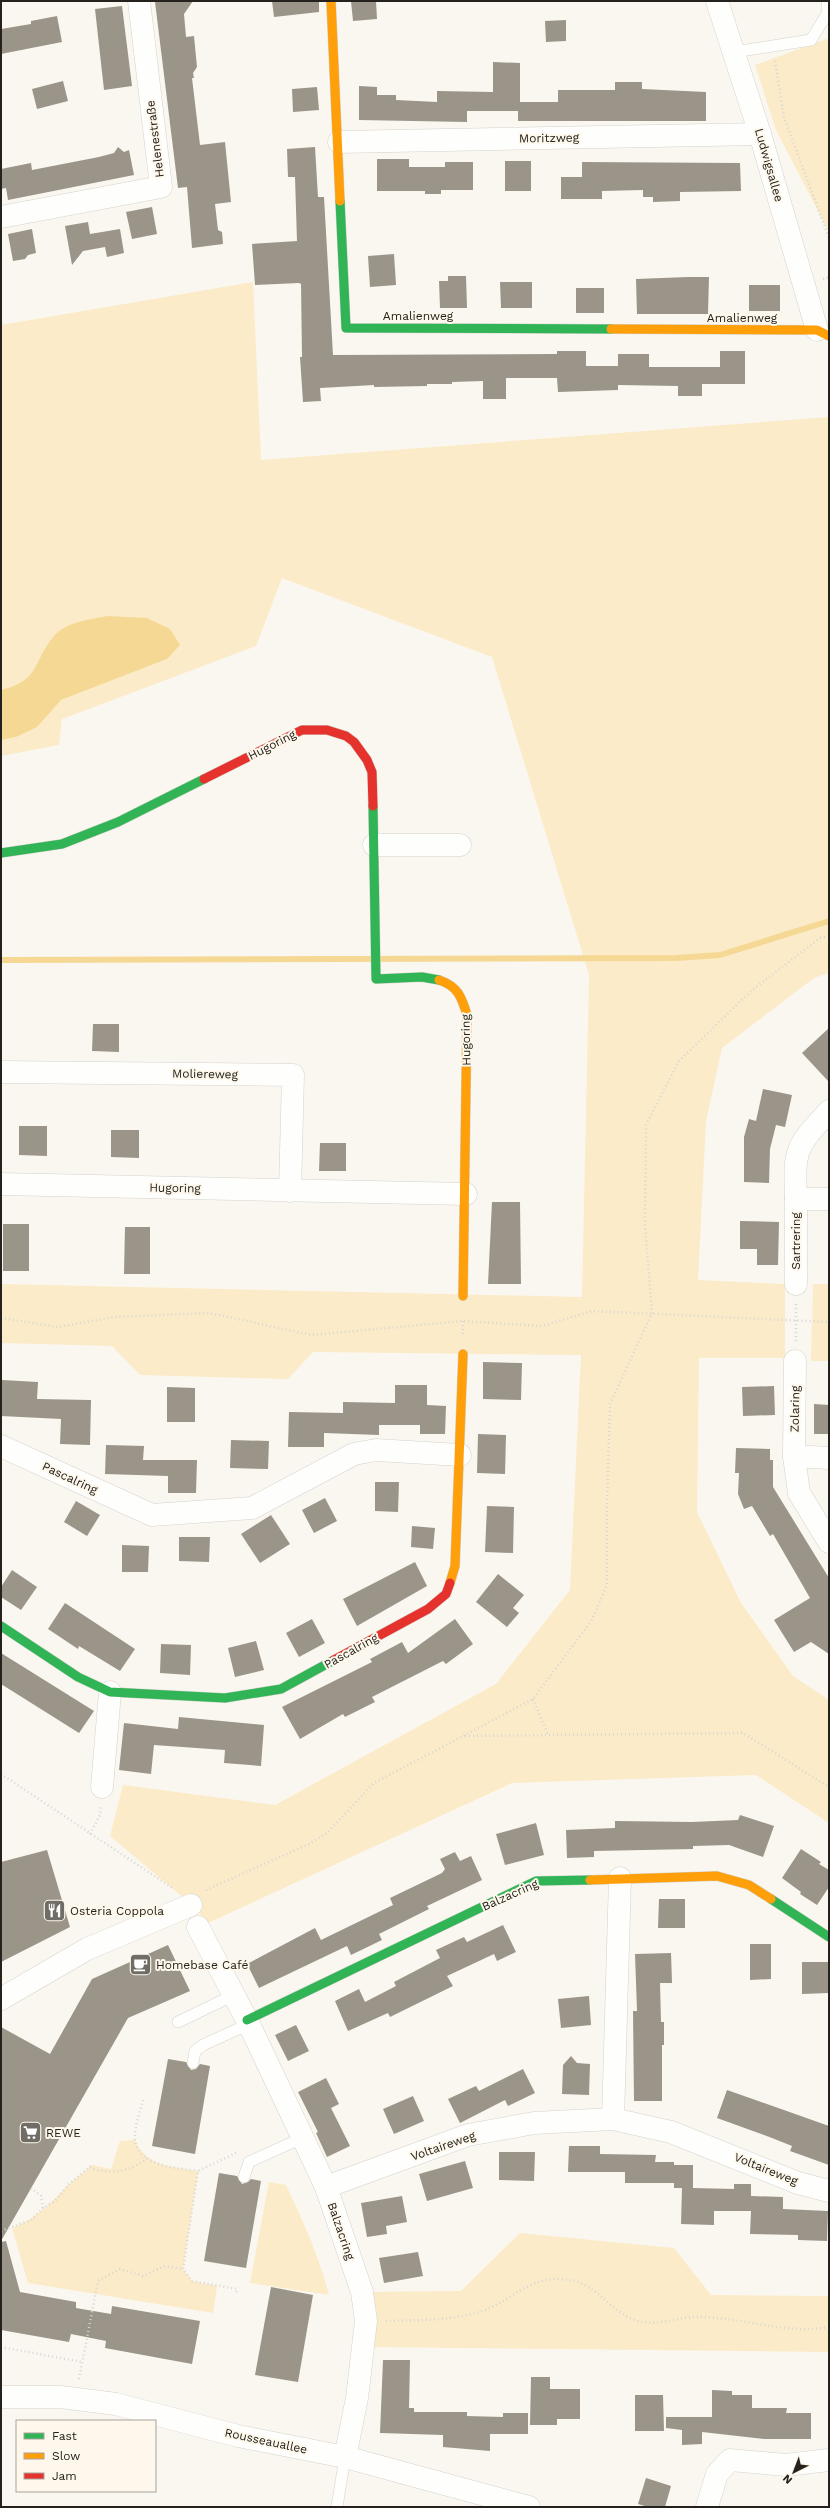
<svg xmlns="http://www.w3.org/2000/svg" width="830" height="2508" font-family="'Work Sans',sans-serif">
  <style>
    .green { fill: #fcebc8 }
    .water { fill: #f6d895 }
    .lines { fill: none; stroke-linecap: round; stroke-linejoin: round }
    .stream { stroke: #f6d895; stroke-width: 6 }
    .building { fill: #9a9588 }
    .lane-casing { stroke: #d4d2cc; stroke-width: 12 }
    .street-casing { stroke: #d4d2cc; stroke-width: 23 }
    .fast-casing { stroke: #d4d2cc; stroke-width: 10 }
    .slow-casing { stroke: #d4d2cc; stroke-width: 10 }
    .jam-casing { stroke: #d4d2cc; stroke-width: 10 }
    .path { stroke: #d6d6d4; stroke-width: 2.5; stroke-dasharray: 1 3; stroke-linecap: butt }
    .lane { stroke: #fefefd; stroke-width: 11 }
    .street { stroke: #fefefd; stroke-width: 22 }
    .fast { stroke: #30b455; stroke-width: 9 }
    .slow { stroke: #ff9f0a; stroke-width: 9 }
    .jam { stroke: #e5322d; stroke-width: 9 }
    .labels { text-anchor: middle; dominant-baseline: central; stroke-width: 4; stroke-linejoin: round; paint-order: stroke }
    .street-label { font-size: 12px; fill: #25221d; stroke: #fef8ec }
    .poi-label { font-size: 12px; fill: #25221d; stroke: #fef8ec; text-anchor: start }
  </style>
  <rect width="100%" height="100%" fill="#faf7f0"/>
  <g class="green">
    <path d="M 829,38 L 829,232 L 776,130 L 755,65 Z"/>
    <path d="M 253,282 L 261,460 L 829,417 L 829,973 L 814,978 L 722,1048 L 706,1121 L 698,1280 L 785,1284 L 785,1358 L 699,1358 L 697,1512 L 741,1603 L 793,1676 L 829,1700 L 829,1823 L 756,1775 L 512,1783 L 208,1923 L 191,1904 L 110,1836 L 123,1785 L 275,1805 L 496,1684 L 570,1590 L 581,1355 L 313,1352 L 288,1379 L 140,1375 L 112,1346 L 1,1343 L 1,1284 L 582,1297 L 589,975 L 492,657 L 282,578 L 256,646 L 62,719 L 59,745 L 1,756 L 1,740 L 16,737 L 61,700 L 167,659 L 41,659 C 29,679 24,684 1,690 L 1,325 Z"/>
    <path d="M 813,1284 L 829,1284 L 829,1361 L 811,1361 Z"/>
    <path d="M 135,2140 C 146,2167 174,2167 198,2171 L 183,2269 L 192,2281 L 217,2286 L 213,2313 L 28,2283 L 12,2228 C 35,2220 52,2202 68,2185 C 76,2178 85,2172 92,2165 L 111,2169 L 120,2141 Z"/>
    <path d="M 269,2182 L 286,2185 C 303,2221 319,2256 329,2295 L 250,2283 Z"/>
    <path d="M 520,2233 L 674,2248 L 711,2295 L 829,2296 L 829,2352 L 371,2347 L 362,2292 L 461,2291 Z"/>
  </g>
  <path class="water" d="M 108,616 L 147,618 L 170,629 L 180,645 L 167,659 L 61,700 L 37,727 L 16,737 L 1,740 L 1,690 C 41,680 32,662 54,636 C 66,622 91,619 108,616 Z"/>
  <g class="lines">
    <path class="stream" d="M 1,960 L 676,958 L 720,955 L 829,921"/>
  </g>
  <g class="building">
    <path d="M 193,1 L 184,14 L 186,37 L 194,36 L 197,67 L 193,73 L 194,78 L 192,78 L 200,145 L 225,142 L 231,202 L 215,204 L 218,230 L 222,232 L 223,244 L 192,248 L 187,187 L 178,188 L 155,2 Z"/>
    <path d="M 272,1 L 319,1 L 319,12 L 274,17 Z"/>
    <path d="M 351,1 L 376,1 L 377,19 L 353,21 Z"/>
    <path d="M 122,6 L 132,86 L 104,90 L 95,9 Z"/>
    <path d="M 57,16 L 62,42 L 1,54 L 1,29 L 31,24 L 31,21 Z"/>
    <path d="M 566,20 L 566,41 L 546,42 L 545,21 Z"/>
    <path d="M 493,62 L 520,63 L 520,102 L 558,102 L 558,90 L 615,90 L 615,82 L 642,82 L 642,89 L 706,92 L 706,121 L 518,121 L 518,111 L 467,111 L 467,122 L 359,120 L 359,86 L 377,87 L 377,95 L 396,95 L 396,100 L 437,102 L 437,91 L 493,92 Z"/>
    <path d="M 63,81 L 68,101 L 37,109 L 32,89 Z"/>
    <path d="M 317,87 L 319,110 L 293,112 L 292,89 Z"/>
    <path d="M 118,147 L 124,152 L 129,150 L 134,175 L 8,200 L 6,188 L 1,189 L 1,169 L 31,163 L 32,170 L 99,157 L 114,153 Z"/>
    <path d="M 315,147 L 318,197 L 324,197 L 333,355 L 557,354 L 557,351 L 586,351 L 586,366 L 618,366 L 618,354 L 649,354 L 649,367 L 720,367 L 720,351 L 745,351 L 745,384 L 702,384 L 702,396 L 678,396 L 678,386 L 618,385 L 618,390 L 558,392 L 557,378 L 506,378 L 506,399 L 483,399 L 483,381 L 452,382 L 452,384 L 427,384 L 427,386 L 374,387 L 374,385 L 320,388 L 321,401 L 303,402 L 300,357 L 302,357 L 301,284 L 299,283 L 255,285 L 252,244 L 297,241 L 295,177 L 288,177 L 287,149 Z"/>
    <path d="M 377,159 L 409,159 L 409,167 L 445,167 L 445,162 L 473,162 L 473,190 L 441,190 L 441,194 L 425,194 L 425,191 L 377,191 Z"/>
    <rect x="505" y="161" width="26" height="30"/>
    <path d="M 582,162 L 740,163 L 741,191 L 680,192 L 680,201 L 653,202 L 653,197 L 643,197 L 643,190 L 602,191 L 602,199 L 561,199 L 561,177 L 582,177 Z"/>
    <path d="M 152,207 L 157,234 L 132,239 L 126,212 Z"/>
    <path d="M 88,222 L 90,234 L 120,229 L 124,253 L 107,257 L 105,247 L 83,251 L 72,265 L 65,226 Z"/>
    <path d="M 32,229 L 36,253 L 28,255 L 25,259 L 13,261 L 8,234 Z"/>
    <path d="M 394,254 L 396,285 L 370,287 L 368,256 Z"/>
    <path d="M 448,276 L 466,276 L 467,308 L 440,308 L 439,281 L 448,281 Z"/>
    <path d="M 688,277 L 709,277 L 708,314 L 637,314 L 636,279 Z"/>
    <path d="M 500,282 L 532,282 L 532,308 L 501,308 Z"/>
    <rect x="749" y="285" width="31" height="26"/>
    <rect x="576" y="288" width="28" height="25"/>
    <path d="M 93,1024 L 119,1024 L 119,1052 L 92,1051 Z"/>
    <path d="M 829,1028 L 829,1082 L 802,1053 Z"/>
    <path d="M 763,1089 L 792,1095 L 785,1127 L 776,1125 L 770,1149 L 769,1183 L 744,1182 L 744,1137 L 749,1119 L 756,1121 Z"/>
    <path d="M 19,1126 L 47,1126 L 47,1156 L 19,1155 Z"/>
    <path d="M 111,1130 L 139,1130 L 139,1158 L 111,1157 Z"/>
    <path d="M 320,1143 L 346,1143 L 346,1171 L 319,1171 Z"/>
    <path d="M 492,1202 L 520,1202 L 521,1284 L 488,1284 Z"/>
    <path d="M 740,1221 L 779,1222 L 778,1265 L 757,1265 L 757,1249 L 740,1249 Z"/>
    <rect x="3" y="1224" width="26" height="47"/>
    <path d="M 125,1227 L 150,1227 L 150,1274 L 124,1274 Z"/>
    <path d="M 483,1362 L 522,1363 L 521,1400 L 483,1399 Z"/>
    <path d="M 2,1380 L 38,1382 L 37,1399 L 91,1400 L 90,1445 L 60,1444 L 61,1419 L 1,1416 Z"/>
    <path d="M 395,1385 L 427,1385 L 427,1405 L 446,1406 L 445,1434 L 420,1434 L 420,1425 L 379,1425 L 379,1435 L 324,1433 L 324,1447 L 288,1447 L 289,1412 L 343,1413 L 343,1402 L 395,1403 Z"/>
    <path d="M 774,1386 L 775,1415 L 743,1416 L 742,1387 Z"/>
    <path d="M 167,1387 L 195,1388 L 195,1422 L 167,1422 Z"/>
    <path d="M 814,1404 L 829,1405 L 829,1434 L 814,1434 Z"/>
    <path d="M 478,1434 L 506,1435 L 505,1474 L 477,1473 Z"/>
    <path d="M 231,1440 L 269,1441 L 268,1469 L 230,1468 Z"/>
    <path d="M 106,1445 L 144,1446 L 143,1460 L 197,1460 L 196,1493 L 168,1493 L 168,1476 L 105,1474 Z"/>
    <path d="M 736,1448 L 770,1449 L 770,1460 L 773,1460 L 773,1487 L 829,1578 L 829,1654 L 811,1642 L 794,1652 L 774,1620 L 810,1598 L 773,1534 L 770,1536 L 752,1506 L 744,1509 L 738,1494 L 739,1473 L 735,1473 Z"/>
    <path d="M 375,1482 L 399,1482 L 398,1512 L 375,1511 Z"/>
    <path d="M 325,1498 L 337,1521 L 314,1533 L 302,1510 Z"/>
    <path d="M 76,1501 L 100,1515 L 87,1536 L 64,1522 Z"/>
    <path d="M 487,1506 L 514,1507 L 513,1553 L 485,1552 Z"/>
    <path d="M 271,1515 L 290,1544 L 260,1563 L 241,1534 Z"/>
    <path d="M 412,1526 L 435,1528 L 433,1549 L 411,1547 Z"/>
    <path d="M 179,1537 L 210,1537 L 209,1562 L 179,1561 Z"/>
    <path d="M 122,1545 L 149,1546 L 148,1572 L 122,1572 Z"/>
    <path d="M 415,1562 L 427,1586 L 357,1626 L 343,1599 Z"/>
    <path d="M 12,1570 L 37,1587 L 21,1610 L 1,1597 L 1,1587 Z"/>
    <path d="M 498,1574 L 524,1595 L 513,1608 L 519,1613 L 507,1627 L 476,1602 Z"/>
    <path d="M 65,1603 L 135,1649 L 120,1671 L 79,1646 L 78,1649 L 48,1629 Z"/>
    <path d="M 312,1619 L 325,1643 L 299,1657 L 286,1633 Z"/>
    <path d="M 455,1619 L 473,1644 L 446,1664 L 443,1661 L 372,1697 L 375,1702 L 345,1717 L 343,1714 L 300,1739 L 282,1707 L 372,1662 L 370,1659 L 402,1642 L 408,1653 Z"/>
    <path d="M 256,1641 L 264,1670 L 235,1677 L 228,1648 Z"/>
    <path d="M 161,1644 L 191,1645 L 190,1675 L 160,1673 Z"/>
    <path d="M 1,1653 L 94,1711 L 79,1733 L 1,1684 Z"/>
    <path d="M 179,1717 L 264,1725 L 261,1766 L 224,1763 L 225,1750 L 154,1745 L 151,1774 L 119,1770 L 124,1723 L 178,1729 Z"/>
    <path d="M 740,1815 L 774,1826 L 763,1857 L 729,1845 L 693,1846 L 693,1849 L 594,1851 L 594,1857 L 567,1858 L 566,1830 L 615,1828 L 615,1821 L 692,1822 L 738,1820 Z"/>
    <path d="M 536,1823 L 544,1855 L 505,1865 L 496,1834 Z"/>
    <path d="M 801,1849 L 821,1862 L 819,1864 L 829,1870 L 829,1887 L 817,1905 L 800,1894 L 801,1892 L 782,1878 Z"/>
    <path d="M 47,1850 L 70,1927 L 1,1962 L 1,1862 Z"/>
    <path d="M 455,1852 L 460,1861 L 471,1856 L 482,1880 L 427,1906 L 429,1909 L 379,1934 L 382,1940 L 351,1955 L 347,1946 L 259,1988 L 247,1964 L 315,1928 L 321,1940 L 393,1905 L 390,1898 L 442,1873 L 445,1869 L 440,1859 Z"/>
    <path d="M 659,1899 L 685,1899 L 685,1928 L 658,1928 Z"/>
    <path d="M 503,1925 L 516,1952 L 497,1961 L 494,1954 L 447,1976 L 453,1986 L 390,2017 L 388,2013 L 348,2031 L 335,2001 L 359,1989 L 365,2002 L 396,1986 L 394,1982 L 440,1958 L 436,1950 L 464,1937 L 467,1942 Z"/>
    <path d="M 750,1944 L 771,1944 L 771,1979 L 750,1980 Z"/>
    <path d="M 168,1945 L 190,1991 L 128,2018 L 1,2241 L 1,2027 L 50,2054 L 92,1979 Z"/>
    <path d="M 671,1953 L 672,1983 L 660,1983 L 661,2022 L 664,2022 L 664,2045 L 662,2045 L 662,2101 L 634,2101 L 633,2011 L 637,2011 L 635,1954 Z"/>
    <path d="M 802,1962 L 829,1962 L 829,1993 L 802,1994 Z"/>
    <path d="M 589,1996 L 591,2025 L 561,2028 L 558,1999 Z"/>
    <path d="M 296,2025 L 309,2051 L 288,2061 L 275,2035 Z"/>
    <path d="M 571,2056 L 577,2063 L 590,2064 L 589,2095 L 562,2094 L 563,2065 Z"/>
    <path d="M 168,2059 L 186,2062 L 191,2070 L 196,2069 L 200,2064 L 210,2066 L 195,2154 L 152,2146 Z"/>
    <path d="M 523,2069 L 535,2093 L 508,2106 L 505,2100 L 460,2123 L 448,2099 L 476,2086 L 479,2091 Z"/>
    <path d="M 326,2078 L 339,2104 L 331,2108 L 350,2146 L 327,2157 L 316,2133 L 318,2132 L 298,2092 Z"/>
    <path d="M 727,2090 L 829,2126 L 829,2165 L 790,2151 L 792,2146 L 772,2138 L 717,2118 Z"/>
    <path d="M 413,2096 L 424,2121 L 394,2134 L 383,2109 Z"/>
    <path d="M 569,2146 L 600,2146 L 600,2154 L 656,2155 L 655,2162 L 674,2162 L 674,2165 L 693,2165 L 693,2188 L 734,2189 L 734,2184 L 751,2184 L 751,2196 L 783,2197 L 783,2209 L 828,2211 L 827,2241 L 798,2240 L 798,2235 L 750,2234 L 751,2211 L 714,2211 L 714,2225 L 681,2224 L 682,2188 L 674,2188 L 674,2183 L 625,2183 L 625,2172 L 568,2172 Z"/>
    <path d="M 499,2152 L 535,2152 L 534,2181 L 499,2180 Z"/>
    <path d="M 465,2161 L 473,2188 L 427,2201 L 419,2174 Z"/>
    <path d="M 219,2173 L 237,2176 L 242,2184 L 248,2182 L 251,2179 L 261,2181 L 246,2268 L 204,2261 Z"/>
    <path d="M 402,2196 L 407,2222 L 386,2226 L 387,2234 L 367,2237 L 361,2203 Z"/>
    <path d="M 6,2241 L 20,2292 L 76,2302 L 76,2308 L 111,2314 L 112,2306 L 200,2321 L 192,2364 L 105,2348 L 106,2341 L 71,2334 L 69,2342 L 1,2330 L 1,2242 Z"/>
    <path d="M 418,2252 L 423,2276 L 384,2283 L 379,2258 Z"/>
    <path d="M 271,2287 L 313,2295 L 298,2382 L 255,2375 Z"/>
    <path d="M 383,2360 L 410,2360 L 409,2408 L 414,2408 L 414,2412 L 467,2412 L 467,2416 L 503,2417 L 503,2413 L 528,2413 L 528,2434 L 490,2434 L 490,2451 L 443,2447 L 443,2435 L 380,2433 Z"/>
    <path d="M 531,2377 L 550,2377 L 550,2389 L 580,2389 L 580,2419 L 557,2419 L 557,2425 L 530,2425 Z"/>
    <path d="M 712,2390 L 732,2391 L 732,2395 L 752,2395 L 752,2408 L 787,2408 L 786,2413 L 811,2413 L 811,2439 L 765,2439 L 702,2432 L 702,2444 L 682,2445 L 682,2430 L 666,2428 L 666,2417 L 712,2417 Z"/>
    <path d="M 635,2395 L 663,2395 L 664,2431 L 635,2431 Z"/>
    <path d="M 646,2478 L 671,2486 L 665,2507 L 648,2507 L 638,2504 Z"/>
  </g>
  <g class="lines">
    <defs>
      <g id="lane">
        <path d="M 734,52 L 811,40 L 827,14 L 827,1"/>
        <path d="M 178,2022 L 234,1995"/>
        <path d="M 193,2063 L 195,2051 L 203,2045 L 249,2024"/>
        <path d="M 244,2177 L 249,2162 L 302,2138"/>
        <path d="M 337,2507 L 345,2457"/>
      </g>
      <g id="street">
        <path d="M 717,1 L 760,134 L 817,330"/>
        <path d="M 339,142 L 760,134"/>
        <path d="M 1,217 L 161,187 L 139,1"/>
        <path d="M 374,845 L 460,845"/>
        <path d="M 1,1072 L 293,1075 L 290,1191"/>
        <path d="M 829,1111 C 795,1148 794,1149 796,1199 L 829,1199"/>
        <path d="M 1,1184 L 466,1194"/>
        <path d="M 796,1199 L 796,1284"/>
        <path d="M 795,1361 L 794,1456 L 799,1493 L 829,1542"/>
        <path d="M 1,1446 L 152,1515 L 252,1508 L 354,1454 L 376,1450 L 460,1455"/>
        <path d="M 794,1456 L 829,1458"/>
        <path d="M 102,1787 L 110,1692"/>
        <path d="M 198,1927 L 247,2020 L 326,2187 L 362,2292 L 366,2321 L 357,2398 L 345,2457"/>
        <path d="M 1,1999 L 87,1949 L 191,1905"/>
        <path d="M 613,2119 L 620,1878"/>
        <path d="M 326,2187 L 468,2135 L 534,2123 L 613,2119 L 671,2132 L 798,2183 L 829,2191"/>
        <path d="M 1,2397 L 61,2397 L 116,2404 L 238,2436 L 345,2457 L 529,2507"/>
        <path d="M 707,2507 L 717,2474 L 730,2460 L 786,2465 L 829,2460"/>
      </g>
      <g id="fast">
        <path d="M 340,201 L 346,328 L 611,329"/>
        <path d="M 373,806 L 376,979 L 422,977 L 439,980"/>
        <path d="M 1,853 L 62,844 L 118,822 L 204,779"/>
        <path d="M 1,1626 L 78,1677 L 110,1692 L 225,1698 L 281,1689 L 334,1660"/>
        <path d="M 771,1899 L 829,1937"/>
        <path d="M 247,2020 L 536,1881 L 590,1880"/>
      </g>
      <g id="slow">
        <path d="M 331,1 L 340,201"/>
        <path d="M 611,329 L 817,330 L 829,336"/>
        <path d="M 439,980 C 458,986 462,998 467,1015 L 463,1296"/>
        <path d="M 450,1583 L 455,1566 L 463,1354"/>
        <path d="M 590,1880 L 717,1876 L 749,1885 L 771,1899"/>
      </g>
      <g id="jam">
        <path d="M 204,779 L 302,730 L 327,730 L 346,736 L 354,742 L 367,760 L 372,772 L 373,806"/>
        <path d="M 334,1660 L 428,1609 L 446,1594 L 450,1583"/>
      </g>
    </defs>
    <use href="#lane" class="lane-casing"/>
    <use href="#street" class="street-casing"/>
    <use href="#fast" class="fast-casing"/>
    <use href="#slow" class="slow-casing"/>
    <use href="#jam" class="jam-casing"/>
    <g class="path">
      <path d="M 775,61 L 784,117 L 829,238"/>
      <path d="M 823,279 L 829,277"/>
      <path d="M 1,1318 L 58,1327 L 114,1317 L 210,1313 L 311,1335 L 463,1321 L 542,1326 L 592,1311 L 829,1322"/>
      <path d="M 463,1334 L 463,1321"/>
      <path d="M 796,1341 L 796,1304"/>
      <path d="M 533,1699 L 548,1735"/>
      <path d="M 465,1736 L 743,1733 L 829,1787"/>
      <path d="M 1,1774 L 174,1889"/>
      <path d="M 90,1834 L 100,1815 L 101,1807"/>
      <path d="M 206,1890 L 309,1844 L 327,1833 L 374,1783 L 533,1699 L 592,1620 L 607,1585 L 607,1503 L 610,1404 L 652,1313 L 645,1225 L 646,1125 L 679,1061 L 751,991 L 820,938 L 829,936"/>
      <path d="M 143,2100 C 140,2112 134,2127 135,2140 C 138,2167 179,2168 198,2171"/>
      <path d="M 236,2153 L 198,2171 L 183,2269 L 192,2281 L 237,2289 L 236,2294"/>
      <path d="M 90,2167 C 106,2176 134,2171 147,2158"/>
      <path d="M 31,2188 L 41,2196 L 43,2208"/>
      <path d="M 1,2231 L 31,2220 L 43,2208 L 55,2201 L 69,2184 L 92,2165"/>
      <path d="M 386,2321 C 418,2320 454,2321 485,2310 C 511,2300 526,2280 556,2279 C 596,2279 602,2305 632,2319 C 652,2328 674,2318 694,2317 C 740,2316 784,2335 829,2327"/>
      <path d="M 1,2347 L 82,2362"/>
      <path d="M 79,2379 L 98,2281 L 120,2269 L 143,2276 L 165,2266 L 183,2269"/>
    </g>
    <use href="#lane" class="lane"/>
    <use href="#street" class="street"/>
    <use href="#fast" class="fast"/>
    <use href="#slow" class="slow"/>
    <use href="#jam" class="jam"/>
  </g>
  <defs>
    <symbol id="restaurant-square" viewBox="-11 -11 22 22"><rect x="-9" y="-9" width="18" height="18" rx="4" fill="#706d67" stroke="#fef8ec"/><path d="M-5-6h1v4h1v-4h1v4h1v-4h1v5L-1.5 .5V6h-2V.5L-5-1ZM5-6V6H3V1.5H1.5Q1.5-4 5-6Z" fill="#fff"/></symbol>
    <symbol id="cafe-square" viewBox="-11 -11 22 22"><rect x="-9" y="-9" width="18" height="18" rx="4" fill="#706d67" stroke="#fef8ec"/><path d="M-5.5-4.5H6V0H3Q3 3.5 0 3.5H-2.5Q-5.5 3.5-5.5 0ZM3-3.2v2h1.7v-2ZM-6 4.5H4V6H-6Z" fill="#fff"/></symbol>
    <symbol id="supermarket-square" viewBox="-11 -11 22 22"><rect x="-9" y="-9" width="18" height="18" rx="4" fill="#706d67" stroke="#fef8ec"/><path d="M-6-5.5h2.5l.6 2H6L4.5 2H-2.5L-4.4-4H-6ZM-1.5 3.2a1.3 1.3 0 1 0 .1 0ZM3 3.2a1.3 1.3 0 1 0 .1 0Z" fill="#fff"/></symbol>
  </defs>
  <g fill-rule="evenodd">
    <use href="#restaurant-square" x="42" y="1898" width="25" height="25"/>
    <use href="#cafe-square" x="128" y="1952" width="25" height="25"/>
    <use href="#supermarket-square" x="18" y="2120" width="25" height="25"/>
  </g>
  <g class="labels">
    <g class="street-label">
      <text transform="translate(549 138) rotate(-1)">Moritzweg</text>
      <text transform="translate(155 139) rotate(-97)">Helenestraße</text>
      <text transform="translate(769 165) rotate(74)">Ludwigsallee</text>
      <text x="418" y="316">Amalienweg</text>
      <text x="742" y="318">Amalienweg</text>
      <text transform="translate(272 745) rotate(-27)">Hugoring</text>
      <text transform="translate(466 1040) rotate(-91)">Hugoring</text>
      <text transform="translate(205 1074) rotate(1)">Moliereweg</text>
      <text transform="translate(175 1188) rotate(1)">Hugoring</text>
      <text transform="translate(796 1241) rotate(-90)">Sartrering</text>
      <text transform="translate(795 1409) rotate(-89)">Zolaring</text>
      <text transform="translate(70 1478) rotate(25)">Pascalring</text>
      <text transform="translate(351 1651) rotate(-29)">Pascalring</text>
      <text transform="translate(510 1895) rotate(-24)">Balzacring</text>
      <text transform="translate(443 2146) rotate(-19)">Voltaireweg</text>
      <text transform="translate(766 2169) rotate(22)">Voltaireweg</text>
      <text transform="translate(341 2231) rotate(71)">Balzacring</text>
      <text transform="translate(266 2441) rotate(12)">Rousseauallee</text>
    </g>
    <g class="poi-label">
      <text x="70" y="1911">Osteria Coppola</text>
      <text x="156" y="1965">Homebase Café</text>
      <text x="46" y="2133">REWE</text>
    </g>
  </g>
  <rect width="830" height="2508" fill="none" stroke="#25221d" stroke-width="4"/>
  <rect x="16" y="2420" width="140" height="72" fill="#fef8ec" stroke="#a7a299"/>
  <rect x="24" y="2433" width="20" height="6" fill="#30b455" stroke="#a7a299"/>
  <text x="52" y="2440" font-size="12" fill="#25221d">Fast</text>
  <rect x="24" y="2453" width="20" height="6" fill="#ff9f0a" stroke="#a7a299"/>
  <text x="52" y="2460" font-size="12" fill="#25221d">Slow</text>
  <rect x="24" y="2473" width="20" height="6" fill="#e5322d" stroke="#a7a299"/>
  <text x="52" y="2480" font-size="12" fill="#25221d">Jam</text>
  <g transform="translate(794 2472) rotate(222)" stroke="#fef8ec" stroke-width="3" paint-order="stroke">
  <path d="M0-3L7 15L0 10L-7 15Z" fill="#25221d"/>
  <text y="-6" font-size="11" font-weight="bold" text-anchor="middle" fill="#25221d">N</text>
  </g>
</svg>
